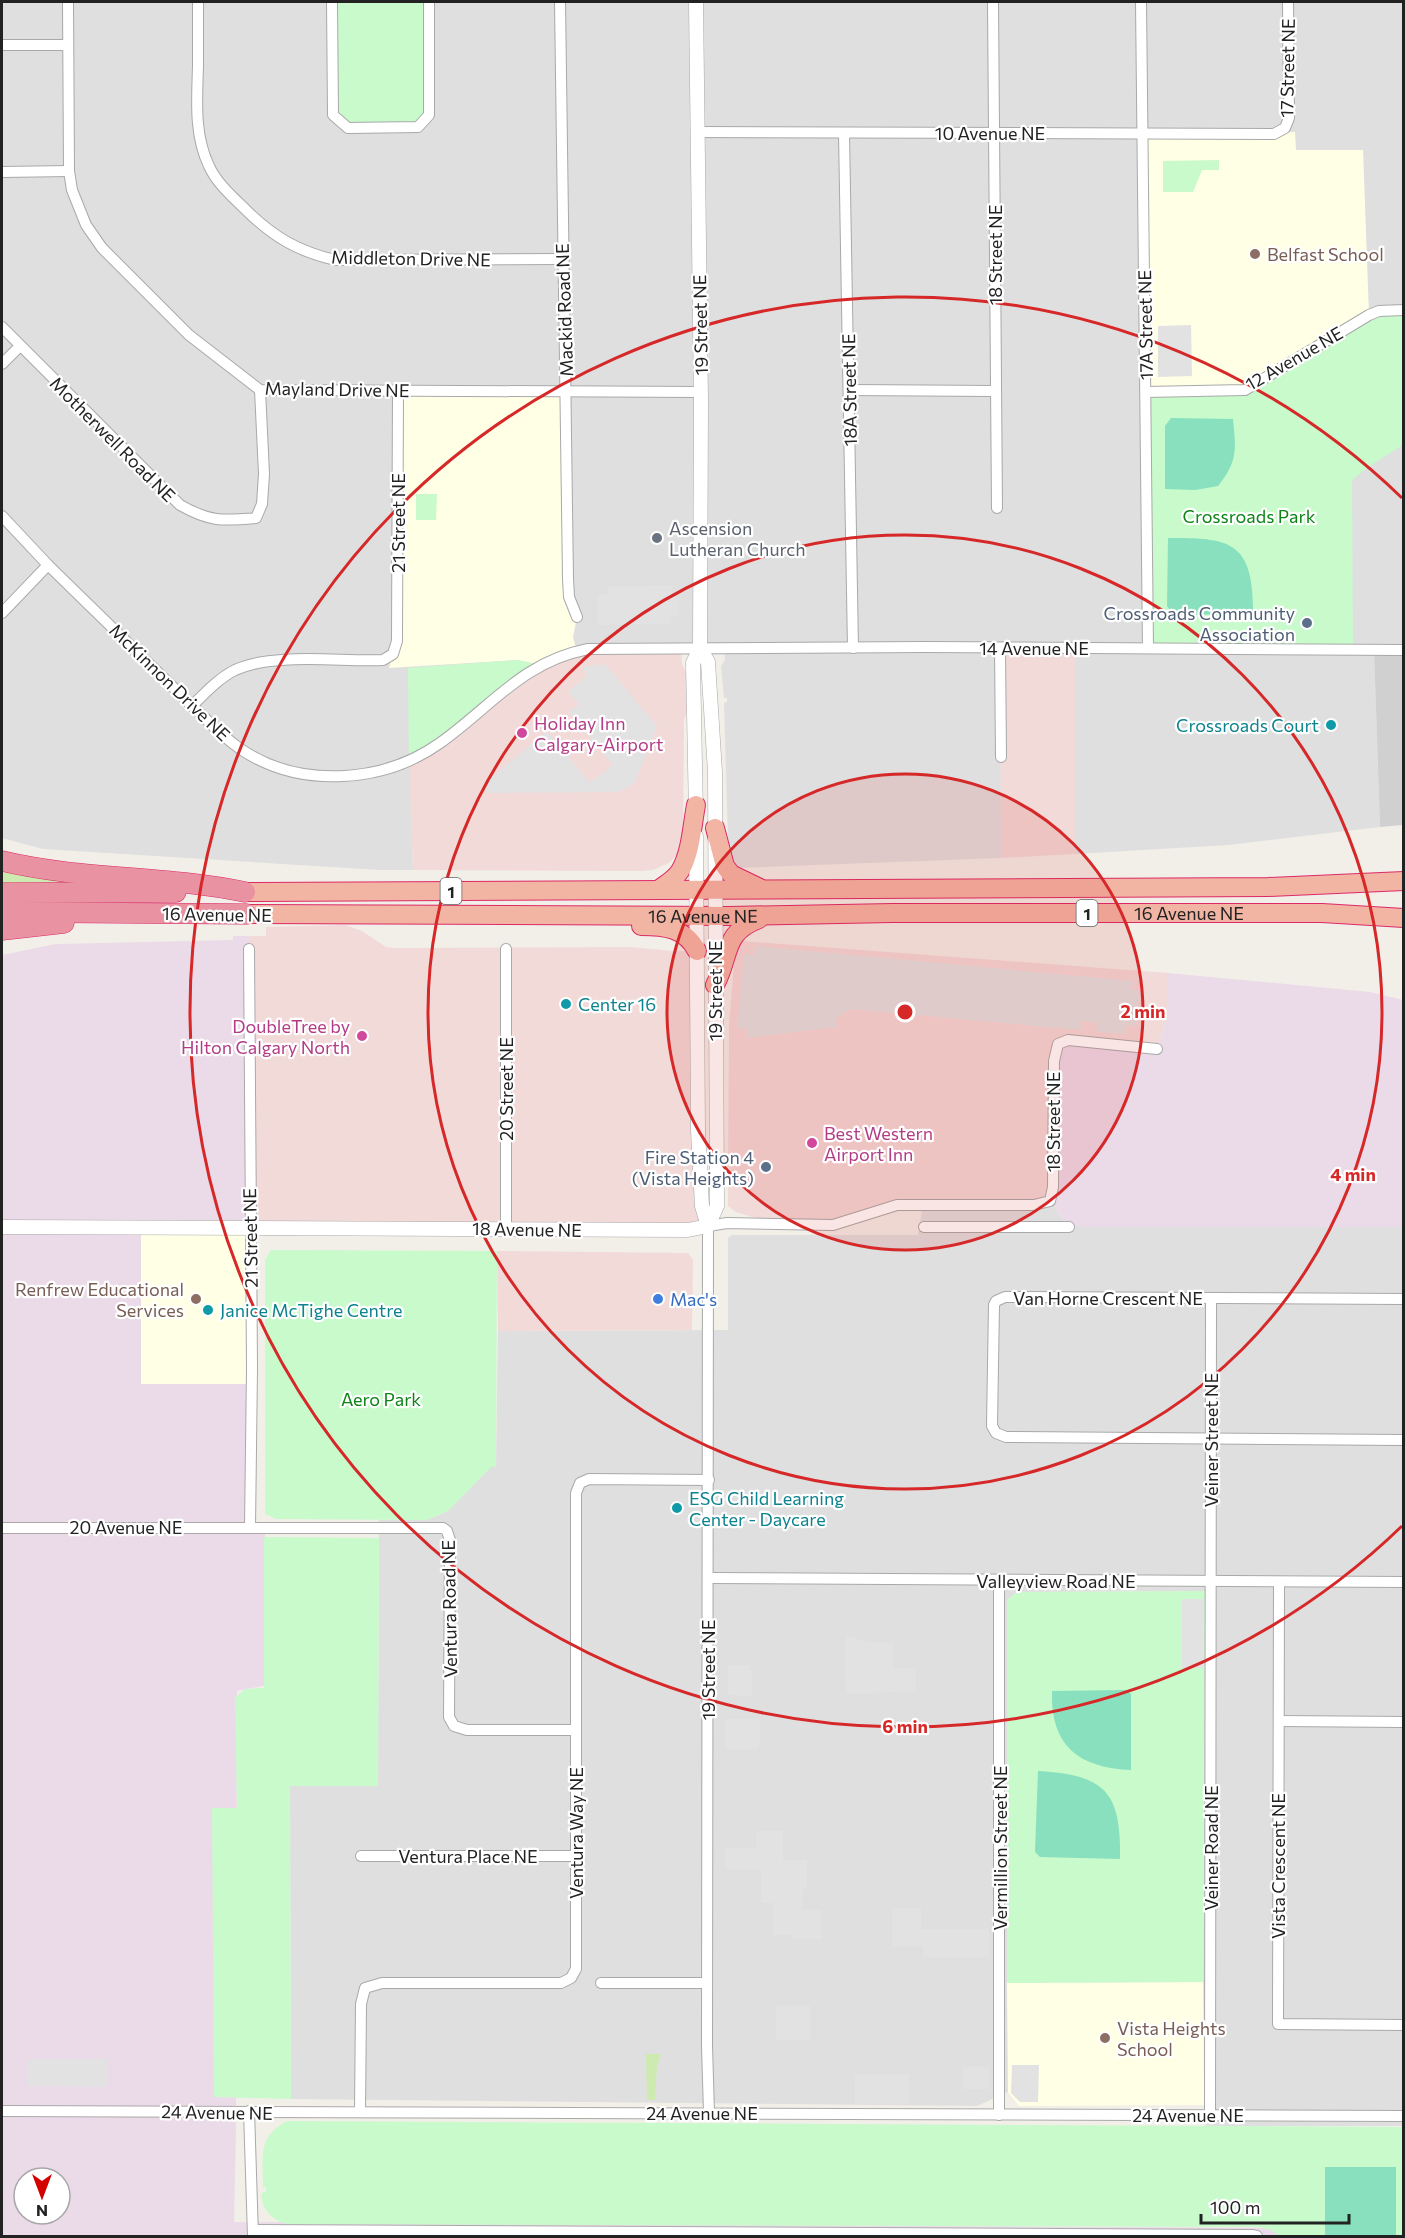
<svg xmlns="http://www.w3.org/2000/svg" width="1405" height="2238" font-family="Commissioner,sans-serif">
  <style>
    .residential { fill: #e0dfdf }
    .commercial { fill: #f2dad9 }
    .industrial { fill: #ebdbe8; fill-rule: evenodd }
    .education { fill: #ffffe5 }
    .religious { fill: #d0d0d0 }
    .grass { fill: #cdebb0 }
    .park { fill: #c8facc }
    .pitch { fill: #88e0be }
    .parking { fill: #e2e2e2 }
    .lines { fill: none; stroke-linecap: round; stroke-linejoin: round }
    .minor-casing { stroke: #a9a9a9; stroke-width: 12 }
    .tertiary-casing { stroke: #a9a9a9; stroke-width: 15 }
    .trunk-casing { stroke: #dc2a67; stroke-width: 20 }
    .motorway-casing { stroke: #dc2a67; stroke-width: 21 }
    .minor { stroke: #fff; stroke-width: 10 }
    .tertiary { stroke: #fff; stroke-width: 14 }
    .trunk { stroke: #f2b4a3; stroke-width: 18 }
    .motorway { stroke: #e892a2; stroke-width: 20 }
    .ring { fill: none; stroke: #d62828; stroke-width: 3 }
    .education-dot { fill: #8d6e63; stroke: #fff; stroke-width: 2 }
    .worship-dot { fill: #6b7280; stroke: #fff; stroke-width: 2 }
    .service-dot { fill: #5c6f8a; stroke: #fff; stroke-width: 2 }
    .culture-dot { fill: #0f9aa8; stroke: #fff; stroke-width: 2 }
    .hotel-dot { fill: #d1479c; stroke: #fff; stroke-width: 2 }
    .shop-dot { fill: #3f7fe0; stroke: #fff; stroke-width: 2 }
    .labels { text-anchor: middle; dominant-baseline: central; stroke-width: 4.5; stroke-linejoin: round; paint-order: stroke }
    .shield { fill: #fff; stroke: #646464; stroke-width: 1.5 }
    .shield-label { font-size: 16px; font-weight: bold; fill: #222 }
    .street-label { font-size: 18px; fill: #222; stroke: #fff }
    .education-label { font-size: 18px; fill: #785e54; stroke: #fff; text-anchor: start }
    .park-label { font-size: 18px; fill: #0c8416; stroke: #fff }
    .worship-label { font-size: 18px; fill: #5b616d; stroke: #fff; text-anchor: start }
    .service-label { font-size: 18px; fill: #4e5e75; stroke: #fff; text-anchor: end }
    .hotel-label { font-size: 18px; fill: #b23c85; stroke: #fff; text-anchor: start }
    .culture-label { font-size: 18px; fill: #0d838f; stroke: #fff; text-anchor: start }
    .shop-label { font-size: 18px; fill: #366cbe; stroke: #fff; text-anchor: start }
    .centre { fill: #d62828; stroke: #fff; stroke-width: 3 }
    .ring-label { font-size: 18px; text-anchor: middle; font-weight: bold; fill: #d62828; stroke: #fff; stroke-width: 4.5; stroke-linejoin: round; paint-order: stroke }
  </style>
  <rect width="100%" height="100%" fill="#f2efe9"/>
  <g class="residential">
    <path d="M 2,2 L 1403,2 L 1404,650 L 1374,650 L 1380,827 L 1229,845 L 1075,854 L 1075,648 L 1001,757 L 1001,858 L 737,868 L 732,856 L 728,839 L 724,703 L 727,702 L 727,698 L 724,698 L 721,666 L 725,660 L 724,648 L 615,648 L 410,760 L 413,870 L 380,870 L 43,849 L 2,838 Z"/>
    <path d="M 1050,1201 L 1069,1227 L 1403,1227 L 1403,2126 L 1205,2126 L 1203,1982 L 1205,1591 L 1017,1592 L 1007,1600 L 1008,2092 L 977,2106 L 291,2099 L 290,1786 L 378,1786 L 379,1520 L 427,1520 L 448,1511 L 491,1467 L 496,1467 L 498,1331 L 728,1330 L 728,1238 L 732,1235 L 918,1235 L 923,1204 Z"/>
  </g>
  <g class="commercial">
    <path d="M 681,648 L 682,664 L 687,675 L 687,712 L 684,720 L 683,838 L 681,851 L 669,863 L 653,870 L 642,871 L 413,870 L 409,760 L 514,681 L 577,652 Z"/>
    <path d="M 1000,648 L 1075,648 L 1075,854 L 1001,858 Z"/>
    <path d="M 345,925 L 362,931 L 386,947 L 395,948 L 630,947 L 673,951 L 697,951 L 708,1226 L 250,1228 L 249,936 L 266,936 L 266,927 Z"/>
    <path d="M 741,941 L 1168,973 L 1168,1016 L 1157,1049 L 1050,1201 L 923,1204 L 833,1225 L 772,1223 L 736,1212 L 728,1206 L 728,1170 L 730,1170 L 730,1165 L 728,1165 L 729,1025 L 734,963 Z"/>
    <path d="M 497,1251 L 688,1253 L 693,1260 L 692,1330 L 498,1331 Z"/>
  </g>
  <g class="industrial">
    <path d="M 233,936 L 249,936 L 250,1527 L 265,1527 L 268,1685 L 237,1691 L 236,2125 L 234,2222 L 1288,2228 L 1288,2236 L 2,2236 L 2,955 L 56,944 L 233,940 ZM 24,2178 L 60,2178 L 60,2214 L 24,2214 Z"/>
    <path d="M 1168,973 L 1370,992 L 1403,1000 L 1403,1227 L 1069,1227 L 1050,1201 L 1058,1044 L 1157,1049 L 1168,1016 Z"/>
  </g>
  <g class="education">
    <path d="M 1295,132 L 1296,150 L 1363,150 L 1369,315 L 1256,385 L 1146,392 L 1143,134 Z"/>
    <path d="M 398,391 L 567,391 L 568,579 L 577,617 L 573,637 L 577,652 L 540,665 L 518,660 L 389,668 L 393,654 Z"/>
    <path d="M 141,1228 L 250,1228 L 252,1384 L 141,1384 Z"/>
    <path d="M 1203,1982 L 1204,2105 L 1019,2106 L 1008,2092 L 1007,1983 Z"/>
  </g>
  <path class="religious" d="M 1374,650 L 1404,650 L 1403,825 L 1380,827 Z"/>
  <g class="grass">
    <path d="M 2,867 L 61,878 L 60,882 L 2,883 Z"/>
    <path d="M 646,2054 L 661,2054 L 657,2066 L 655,2100 L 647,2100 Z"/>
  </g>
  <g class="park">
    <path d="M 332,2 L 429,2 L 429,115 L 418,127 L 348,128 L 333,115 Z"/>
    <path d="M 1219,160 L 1219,170 L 1202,170 L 1193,192 L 1163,192 L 1163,161 Z"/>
    <path d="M 1403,310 L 1403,445 L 1368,467 L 1352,480 L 1353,650 L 1148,648 L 1146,392 L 1234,391 L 1369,315 Z"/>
    <path d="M 416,494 L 437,494 L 436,520 L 416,520 Z"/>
    <path d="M 518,660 L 540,665 L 409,760 L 408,668 Z"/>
    <path d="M 271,1250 L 497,1251 L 496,1467 L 491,1467 L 448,1511 L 427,1520 L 276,1519 L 265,1514 L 265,1260 Z"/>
    <path d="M 264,1537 L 379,1538 L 378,1786 L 290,1786 L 291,2099 L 214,2097 L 212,1808 L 237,1808 L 235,1698 L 245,1689 L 264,1688 Z"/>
    <path d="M 1205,1591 L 1203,1982 L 1007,1983 L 1007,1600 L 1017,1592 Z"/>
    <path d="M 287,2121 L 1403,2127 L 1403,2236 L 1280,2236 L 1271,2230 L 1258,2227 L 287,2224 C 272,2220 264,2212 261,2196 L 263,2192 L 266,2192 L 266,2187 L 263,2187 C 263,2157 257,2137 287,2121 Z"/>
  </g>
  <g class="pitch">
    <path d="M 1171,418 L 1233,419 C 1236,450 1238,461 1218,486 L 1195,490 L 1165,489 L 1165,426 Z"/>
    <path d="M 1168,538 C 1234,537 1253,544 1253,614 L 1173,615 L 1167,606 Z"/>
    <path d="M 1126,1690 L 1131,1694 L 1131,1770 C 1079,1768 1050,1746 1052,1691 Z"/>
    <path d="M 1038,1771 C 1105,1775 1121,1791 1120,1859 L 1040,1857 L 1035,1852 Z"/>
    <rect x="1325" y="2167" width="71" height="69"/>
  </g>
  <g class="parking">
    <path d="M 1191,325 L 1192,376 L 1158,377 L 1158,326 Z"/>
    <path d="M 672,585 L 671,597 L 679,597 L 678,616 L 671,616 L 670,624 L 598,625 L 598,595 L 608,595 L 608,587 Z"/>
    <path d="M 605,664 L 657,726 L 635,782 L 629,787 L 617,792 L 488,793 L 483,785 L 547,731 L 590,783 L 613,765 L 569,712 L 579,704 L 568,692 L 587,676 L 583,667 Z"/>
    <path d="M 755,946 L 1133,981 L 1132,990 L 1139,991 L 1136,1026 L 1126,1025 L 1125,1034 L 1098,1032 L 1098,1023 L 1082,1021 L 1080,1030 L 850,1009 L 836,1019 L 837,1027 L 748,1038 L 747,1029 L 737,1028 L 744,954 L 754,955 Z"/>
    <path d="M 1182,1599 L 1204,1599 L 1203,1668 L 1182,1668 Z"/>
    <path d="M 847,1636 L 872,1643 L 893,1643 L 893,1668 L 916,1668 L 916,1691 L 846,1694 L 845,1643 Z"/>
    <path d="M 728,1665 L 750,1665 L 750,1670 L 752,1670 L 752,1696 L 728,1695 Z"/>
    <path d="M 725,1719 L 760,1719 L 760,1741 L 758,1749 L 725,1749 Z"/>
    <path d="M 756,1831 L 783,1831 L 783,1860 L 807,1860 L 807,1888 L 802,1889 L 802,1910 L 822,1910 L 822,1939 L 793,1939 L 793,1935 L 773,1935 L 773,1903 L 761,1903 L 761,1869 L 726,1869 L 725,1848 L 756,1848 Z"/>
    <path d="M 892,1908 L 921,1908 L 921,1929 L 989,1929 L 989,1957 L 923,1957 L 923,1946 L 892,1946 Z"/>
    <rect x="776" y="2006" width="34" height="34"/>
    <path d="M 27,2059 L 108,2059 L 108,2087 L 27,2086 Z"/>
    <path d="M 1012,2065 L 1039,2065 L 1038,2102 L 1020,2102 L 1011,2093 Z"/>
    <rect x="963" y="2067" width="26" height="22"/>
    <path d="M 855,2074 L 909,2074 L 909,2104 L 855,2105 Z"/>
  </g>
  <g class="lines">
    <defs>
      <g id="minor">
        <path d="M 68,2 L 69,171 L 72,190 L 86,225 L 102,248 L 189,335 L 260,390 L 701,392"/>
        <path d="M 198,2 C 198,23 198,45 198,66 C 197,100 194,135 209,166 C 217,184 234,198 248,212 C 275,238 298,251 335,260 L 562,259"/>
        <path d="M 332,2 L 333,115 L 348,128 L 418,127 L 429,115 L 429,2"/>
        <path d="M 560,2 L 568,579 L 569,597 L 577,617"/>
        <path d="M 993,2 L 997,508"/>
        <path d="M 1141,2 L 1148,648"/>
        <path d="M 2,45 L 67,45"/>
        <path d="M 697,132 L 1274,134 L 1285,128 L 1289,118 L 1288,2"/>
        <path d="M 844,133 L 853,648"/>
        <path d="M 2,172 L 69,171"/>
        <path d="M 2,327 L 180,505 C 210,522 222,521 256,518 L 262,504 L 264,474 L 260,390"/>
        <path d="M 2,364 L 19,347"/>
        <path d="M 849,390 L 995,391"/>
        <path d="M 1146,392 L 1245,390 L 1369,315 L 1379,311 L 1404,310"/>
        <path d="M 2,516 L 48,565 L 217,730 C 225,737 233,744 242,750 C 301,789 384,783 440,743 C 492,706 522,662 588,649 L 925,647 L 1404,650"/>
        <path d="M 2,613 L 48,565"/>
        <path d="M 1000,648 L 1001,757"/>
        <path d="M 192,706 C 205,693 219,678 235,670 C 274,652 340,662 383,660 L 393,654 L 397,641 L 398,391"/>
        <path d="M 249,949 L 252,1369 L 250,1527"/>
        <path d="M 506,949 L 506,1229"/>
        <path d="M 924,1227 L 1069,1227"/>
        <path d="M 1404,1299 L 1005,1297 L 996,1301 L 994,1305 L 992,1426 L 996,1433 L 1006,1437 L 1404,1440"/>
        <path d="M 2,1528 L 443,1528 L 447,1531 L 450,1540 L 449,1717 L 454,1726 L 467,1730 L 576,1730"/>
        <path d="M 708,1578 L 1404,1582"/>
        <path d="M 1279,1582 L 1278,2024 L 1404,2025"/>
        <path d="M 1279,1721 L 1404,1722"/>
        <path d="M 361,1856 L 576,1856"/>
        <path d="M 601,1983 L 707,1983"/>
        <path d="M 2,2111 L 1404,2116"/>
        <path d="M 249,2111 L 253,2236"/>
        <path d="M 360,2112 L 361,2004 L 365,1988 L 382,1983 L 561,1983 L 571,1978 L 576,1969 L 576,1493 L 580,1483 L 589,1479 L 709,1480"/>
        <path d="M 709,2113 L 707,2046 L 708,1226 L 727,1223 L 833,1225 L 897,1205 L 1034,1205 L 1050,1201 L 1053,1187 L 1054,1061 L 1058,1044 L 1068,1040 L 1157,1049"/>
        <path d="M 999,2115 L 999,1581"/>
        <path d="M 1210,2115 L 1211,1299"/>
        <path d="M 253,2230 L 1252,2235 L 1257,2236"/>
      </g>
      <g id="tertiary">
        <path d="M 700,648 L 708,662 L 715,772 L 717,1206 L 708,1226"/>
        <path d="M 696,814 L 693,663 L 700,648 L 701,402 L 696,2"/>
        <path d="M 696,836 L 698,1131 L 702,1206 L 708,1226"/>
        <path d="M 2,1227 L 688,1230 L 708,1226"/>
      </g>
      <g id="trunk">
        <path d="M 715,828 L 725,866 L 731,874 L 760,888"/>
        <path d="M 658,890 C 666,884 675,879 680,871 C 691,853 692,826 696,805"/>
        <path d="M 245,892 L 1268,887 L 1404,881"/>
        <path id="s1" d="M 247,914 L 729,916 L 892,913 L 1322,913 L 1404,918"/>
        <path d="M 641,926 C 665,926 685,928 697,951"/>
        <path d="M 715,985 C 731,955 722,933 759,919"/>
      </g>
      <g id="motorway">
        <path d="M 2,861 C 81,880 164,875 245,892"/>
        <path d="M 2,893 L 176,892"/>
        <path d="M 2,912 L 247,914"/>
        <path d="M 2,930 L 64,923"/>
      </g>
    </defs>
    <use href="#minor" class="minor-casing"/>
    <use href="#tertiary" class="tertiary-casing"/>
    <use href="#trunk" class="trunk-casing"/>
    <use href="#motorway" class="motorway-casing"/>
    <use href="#minor" class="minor"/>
    <use href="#tertiary" class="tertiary"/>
    <use href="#trunk" class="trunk"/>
    <use href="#motorway" class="motorway"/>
  </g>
  <circle cx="905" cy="1012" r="238" fill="#d62828" fill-opacity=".12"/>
  <g class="ring">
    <circle cx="905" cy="1012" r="238"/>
    <circle cx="905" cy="1012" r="477"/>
    <path d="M1402 1526A715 715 0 1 1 1402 498"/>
  </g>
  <g class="education-dot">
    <circle cx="1255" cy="254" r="6"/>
    <circle cx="196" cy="1299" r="6"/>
    <circle cx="1105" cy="2038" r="6"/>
  </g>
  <circle class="worship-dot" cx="657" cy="538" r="6"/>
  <g class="service-dot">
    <circle cx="1307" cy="623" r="6"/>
    <circle cx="766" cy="1167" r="6"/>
  </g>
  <g class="culture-dot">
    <circle cx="1331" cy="725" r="6"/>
    <circle cx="566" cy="1004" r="6"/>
    <circle cx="208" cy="1310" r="6"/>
    <circle cx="677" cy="1508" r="6"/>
  </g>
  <g class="hotel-dot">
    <circle cx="522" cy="733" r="6"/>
    <circle cx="362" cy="1036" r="6"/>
    <circle cx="812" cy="1143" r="6"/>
  </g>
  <circle class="shop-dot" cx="658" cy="1299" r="6"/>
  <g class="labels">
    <g class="shield">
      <rect x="440.5" y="878" width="21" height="26" rx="4.5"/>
      <rect x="1076.5" y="900" width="21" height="26" rx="4.5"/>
    </g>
    <g class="shield-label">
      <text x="451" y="891">1</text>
      <text x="1087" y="913">1</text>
    </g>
    <g class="street-label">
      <text transform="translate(1287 68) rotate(-89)">17 Street NE</text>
      <text x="990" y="133">10 Avenue NE</text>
      <text transform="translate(995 255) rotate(-90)">18 Street NE</text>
      <text transform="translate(411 258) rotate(1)">Middleton Drive NE</text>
      <text transform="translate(564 310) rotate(-92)">Mackid Road NE</text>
      <text transform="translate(700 325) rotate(-91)">19 Street NE</text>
      <text transform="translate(1145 325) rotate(-91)">17A Street NE</text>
      <text transform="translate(1294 358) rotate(-30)">12 Avenue NE</text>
      <text transform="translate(337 389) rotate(1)">Mayland Drive NE</text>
      <text transform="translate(849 390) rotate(-91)">18A Street NE</text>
      <text transform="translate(113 439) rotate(45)">Motherwell Road NE</text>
      <text transform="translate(398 523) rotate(-90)">21 Street NE</text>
      <text x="1034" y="648">14 Avenue NE</text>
      <text transform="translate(170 682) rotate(44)">McKinnon Drive NE</text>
      <text stroke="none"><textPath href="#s1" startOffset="942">16 Avenue NE</textPath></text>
      <text transform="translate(217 914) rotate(1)">16 Avenue NE</text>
      <text stroke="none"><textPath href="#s1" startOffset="456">16 Avenue NE</textPath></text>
      <text transform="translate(715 991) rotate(-90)">19 Street NE</text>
      <text transform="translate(506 1089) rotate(-90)">20 Street NE</text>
      <text transform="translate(1053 1122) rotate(-90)">18 Street NE</text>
      <text transform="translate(527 1229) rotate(1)">18 Avenue NE</text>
      <text transform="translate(250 1238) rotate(-91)">21 Street NE</text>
      <text x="1108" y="1298">Van Horne Crescent NE</text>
      <text transform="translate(1211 1440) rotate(-90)">Veiner Street NE</text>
      <text x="126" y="1527">20 Avenue NE</text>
      <text x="1056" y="1581">Valleyview Road NE</text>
      <text transform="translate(449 1609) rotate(-91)">Ventura Road NE</text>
      <text transform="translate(708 1670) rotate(-90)">19 Street NE</text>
      <text transform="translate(576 1833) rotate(-90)">Ventura Way NE</text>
      <text transform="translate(1000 1848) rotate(-90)">Vermillion Street NE</text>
      <text transform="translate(1211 1848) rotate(-90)">Veiner Road NE</text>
      <text x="468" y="1856">Ventura Place NE</text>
      <text transform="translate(1278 1866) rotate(-90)">Vista Crescent NE</text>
      <text transform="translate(217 2112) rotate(1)">24 Avenue NE</text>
      <text x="702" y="2113">24 Avenue NE</text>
      <text x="1188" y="2115">24 Avenue NE</text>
    </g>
    <g class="education-label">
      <text x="1267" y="254">Belfast School</text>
      <text x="184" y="1289" text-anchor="end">Renfrew Educational<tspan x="184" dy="21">Services</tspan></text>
      <text x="1117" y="2028">Vista Heights<tspan x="1117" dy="21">School</tspan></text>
    </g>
    <g class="park-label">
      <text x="1249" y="516">Crossroads Park</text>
      <text x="381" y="1399">Aero Park</text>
    </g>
    <g class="worship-label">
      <text x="669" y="528">Ascension<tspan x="669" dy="21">Lutheran Church</tspan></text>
    </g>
    <g class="service-label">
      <text x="1295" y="613">Crossroads Community<tspan x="1295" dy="21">Association</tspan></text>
      <text x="754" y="1157">Fire Station 4<tspan x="754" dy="21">(Vista Heights)</tspan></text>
    </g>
    <g class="hotel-label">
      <text x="534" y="723">Holiday Inn<tspan x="534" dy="21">Calgary-Airport</tspan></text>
      <text x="350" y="1026" text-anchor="end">DoubleTree by<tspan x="350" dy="21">Hilton Calgary North</tspan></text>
      <text x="824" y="1133">Best Western<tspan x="824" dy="21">Airport Inn</tspan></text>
    </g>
    <g class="culture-label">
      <text x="1319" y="725" text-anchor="end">Crossroads Court</text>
      <text x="578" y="1004">Center 16</text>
      <text x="220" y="1310">Janice McTighe Centre</text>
      <text x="689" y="1498">ESG Child Learning<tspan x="689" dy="21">Center - Daycare</tspan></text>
    </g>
    <g class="shop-label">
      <text x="670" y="1299">Mac's</text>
    </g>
  </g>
  <circle cx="905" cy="1012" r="9" class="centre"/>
  <g class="ring-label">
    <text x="1143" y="1018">2 min</text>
    <text x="1353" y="1181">4 min</text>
    <text x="905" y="1733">6 min</text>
  </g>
  <rect width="1405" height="2238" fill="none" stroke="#222222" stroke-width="6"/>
  <g transform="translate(42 2196) rotate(180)"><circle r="28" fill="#ffffff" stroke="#a7a7a7" stroke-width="1.5"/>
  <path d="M0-4.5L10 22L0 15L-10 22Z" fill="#d40000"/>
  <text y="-9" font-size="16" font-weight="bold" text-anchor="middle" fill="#222222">N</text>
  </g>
  <path d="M1201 2214v9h148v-9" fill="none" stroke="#222222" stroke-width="3"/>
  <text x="1210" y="2214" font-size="18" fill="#222222" stroke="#ffffff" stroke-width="4.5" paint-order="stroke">100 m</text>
</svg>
